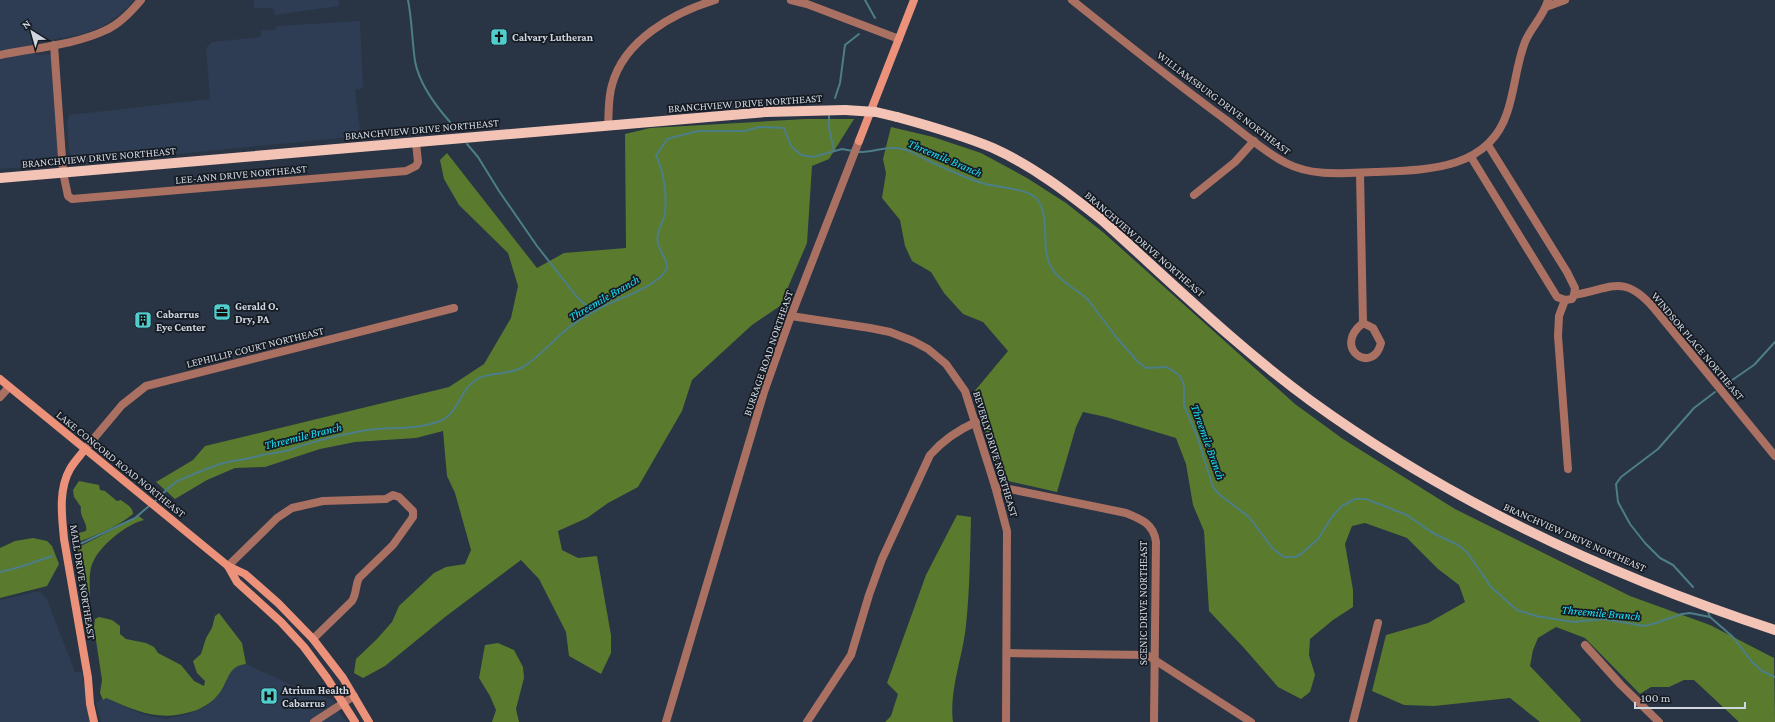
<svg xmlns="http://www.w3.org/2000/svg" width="1775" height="722" font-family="'Crimson Pro',serif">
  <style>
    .built { fill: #2e3d53 }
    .forest { fill: #5a7a2e }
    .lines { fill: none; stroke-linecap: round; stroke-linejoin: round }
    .stream { stroke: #4c7e87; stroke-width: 2 }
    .street { stroke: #aa7162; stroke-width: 8 }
    .secondary { stroke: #ed927a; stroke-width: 8 }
    .primary { stroke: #f3c3b6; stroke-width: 10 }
    .primary-bridge { stroke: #f3c3b6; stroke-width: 10 }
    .labels { text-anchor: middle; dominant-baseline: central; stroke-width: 3.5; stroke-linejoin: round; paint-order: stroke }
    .poi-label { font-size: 11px; font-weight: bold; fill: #d0d7e1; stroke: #161b23; text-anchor: start }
    .street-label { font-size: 11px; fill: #d0d7e1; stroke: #161b23 }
    .water-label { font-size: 12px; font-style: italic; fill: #19e1f6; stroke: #161b23 }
  </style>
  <rect width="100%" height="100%" fill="#293444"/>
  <g class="built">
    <path d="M 0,0 L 135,0 L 118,16 L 103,26 L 84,34 L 34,43 L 36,55 L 51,54 L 59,153 L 54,161 L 44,166 L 0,169 Z"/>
    <path d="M 254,0 L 339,0 L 339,6 L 275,15 L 273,8 L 254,8 Z"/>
    <path d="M 360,21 L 363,88 L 355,90 L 361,136 L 106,161 L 75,162 L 69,152 L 67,123 L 69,115 L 210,99 L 206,48 L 212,42 L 261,37 L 261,30 L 275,30 L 276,26 Z"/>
    <path d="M 35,592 L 40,592 L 46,597 L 75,672 L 82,672 L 92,722 L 0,722 L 0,600 Z"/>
    <path d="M 246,664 L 292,685 L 333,700 L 342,717 L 348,722 L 101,722 L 96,702 L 106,698 L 142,714 L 155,717 L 165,719 L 188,714 L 206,706 L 220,693 L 231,671 L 237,665 Z"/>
  </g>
  <g class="forest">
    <path d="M 805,119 L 854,119 L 829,159 L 812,166 L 807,243 L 780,306 L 752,325 L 692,380 L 682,411 L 638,487 L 608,503 L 587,518 L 558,531 L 562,550 L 578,558 L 597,556 L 611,635 L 611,653 L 601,674 L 569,656 L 566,632 L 539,579 L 521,560 L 445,617 L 385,666 L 363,678 L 354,673 L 356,659 L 376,640 L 392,622 L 399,606 L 434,573 L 446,567 L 465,564 L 471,550 L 455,493 L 447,476 L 443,431 L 416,438 L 355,442 L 320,449 L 265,467 L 235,468 L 207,480 L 175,499 L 156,482 L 193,460 L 205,446 L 449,387 L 484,364 L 511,318 L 518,286 L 508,253 L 459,205 L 444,179 L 440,160 L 447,153 L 537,268 L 564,253 L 626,248 L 625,134 L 650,128 Z"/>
    <path d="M 891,127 L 933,137 L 981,153 L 1027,178 L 1066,203 L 1104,233 L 1295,404 L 1343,439 L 1455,509 L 1630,596 L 1710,625 L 1774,658 L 1775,722 L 1739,722 L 1694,680 L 1684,680 L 1669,687 L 1651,687 L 1640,694 L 1585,638 L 1556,627 L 1538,638 L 1533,650 L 1530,666 L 1581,720 L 1580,722 L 1540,722 L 1510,698 L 1434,706 L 1404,705 L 1372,691 L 1386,635 L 1428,623 L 1465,602 L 1459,585 L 1438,569 L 1407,538 L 1365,523 L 1352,526 L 1345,544 L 1353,590 L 1353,607 L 1333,620 L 1310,639 L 1309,655 L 1315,675 L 1310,692 L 1301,699 L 1278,687 L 1244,648 L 1209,611 L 1204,531 L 1193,505 L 1186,464 L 1176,438 L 1106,417 L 1083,412 L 1076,427 L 1057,492 L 999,479 L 973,393 L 1008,351 L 983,322 L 963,314 L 944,293 L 931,272 L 912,261 L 905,246 L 900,220 L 882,198 L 886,173 L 883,159 Z"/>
    <path d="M 79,481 L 99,485 L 100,490 L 105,491 L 117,501 L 121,500 C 126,504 133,507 133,514 C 116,528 94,536 73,544 L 72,543 L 72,536 L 75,534 L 86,531 C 88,522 79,517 81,507 L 74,497 L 73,490 Z"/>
    <path d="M 957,515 L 971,517 C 970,552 970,589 966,625 C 963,657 949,689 953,722 L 885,722 L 891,716 L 898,694 L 887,683 L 926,575 Z"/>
    <path d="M 139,516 L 144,520 C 127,524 102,544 94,560 C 88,570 90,585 90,597 L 78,550 L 79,547 Z"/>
    <path d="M 33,538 L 47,541 L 52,546 L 59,564 L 47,586 L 0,598 L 0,548 L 15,541 Z"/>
    <path d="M 219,613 L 242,643 L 246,664 C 229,666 229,678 221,691 C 214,701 205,707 194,711 C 159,722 139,712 106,698 L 103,700 L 100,693 L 102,680 L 94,627 L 95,619 L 99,617 L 112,620 L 120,626 L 120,634 L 126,639 L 146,643 L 154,647 L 158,653 L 181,665 L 194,681 L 204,686 L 205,681 L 197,673 L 193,661 L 201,654 L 206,638 L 212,628 L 215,616 Z"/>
    <path d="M 498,643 L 514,650 L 523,667 L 524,678 L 516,709 L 519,722 L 492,722 L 496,710 L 490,696 L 479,678 L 485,645 Z"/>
  </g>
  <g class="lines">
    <g class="stream">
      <path d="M 408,0 C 412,20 412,41 415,61 C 419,84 435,105 450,122"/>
      <path d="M 865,0 L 875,18"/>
      <path d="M 835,98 L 840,83 L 845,45 L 859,34"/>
      <path d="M 829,116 L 829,128 L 834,151"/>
      <path d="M 467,144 L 478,157 L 499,191 L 537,246 L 577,297 L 593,312"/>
      <path d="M 857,152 C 873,153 886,145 902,149 C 910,150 919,156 927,160 C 946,169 965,178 985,184 C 998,187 1029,189 1037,199 C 1051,218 1040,246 1051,267 C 1060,283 1077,288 1089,301 L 1116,337 L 1138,362 L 1146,368 L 1167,367 L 1179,375 L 1183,382 L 1184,388 L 1184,405 L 1197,436 L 1213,487 L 1220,495 L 1249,517 L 1273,549 L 1284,557 L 1295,557 L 1301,554 L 1319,538 L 1331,518 L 1342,506 L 1355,499 L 1366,499 L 1407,515 L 1431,532 L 1458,545 L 1467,552 L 1491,587 L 1517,610 L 1536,616 L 1573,622 L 1604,619 L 1644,626 L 1656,623 L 1682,614 L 1690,613 L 1710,617 L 1733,637 L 1752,662 L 1762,671 L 1775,677"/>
      <path d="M 1725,385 L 1754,365 L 1775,342"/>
      <path d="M 154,502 C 163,495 168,486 178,481 C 192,474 206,469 220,464 C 233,460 246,460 258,456 C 268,453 280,453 289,450 C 315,440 340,435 367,430 C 392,427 416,430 440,421 C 459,413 460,389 477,379 C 490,372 507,375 521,368 C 536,360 549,345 561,334 C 574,322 590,313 606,305 C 622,297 656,287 666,270 C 671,261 654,248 658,234 C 659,228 662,223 664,217 C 668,201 664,170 656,156 L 667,139 L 698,131 L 745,131 L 759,127 L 784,128 L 791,146 L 801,155 L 813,157 L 842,149 L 853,151"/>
      <path d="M 80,544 L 135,518 L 149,506"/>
      <path d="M 0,572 L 20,567 L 52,556"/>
      <path d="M 1693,587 L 1673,565 L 1660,558 L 1645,543 L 1630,524 L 1618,502 L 1616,484 L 1621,477 L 1658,449 L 1694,408 L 1715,392"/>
      <path d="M 1708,612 L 1710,617"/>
    </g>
    <g class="street">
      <path d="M 791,0 L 807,4 L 899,39"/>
      <path d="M 1072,0 C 1123,41 1174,82 1226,120 C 1244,134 1266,153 1286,163 C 1313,177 1345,173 1374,172 C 1424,170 1488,171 1507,113 C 1515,90 1516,65 1525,42 C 1531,27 1544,16 1548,0"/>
      <path d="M 1546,7 L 1565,0"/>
      <path d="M 54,45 L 63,172 L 68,196 L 72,199 L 406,171 L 416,166 L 418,162 L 416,143"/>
      <path d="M 0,55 C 34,48 75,45 106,30 C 120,24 131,12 141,0"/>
      <path d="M 608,125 C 609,112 608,98 612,85 C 624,40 673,13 715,0"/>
      <path d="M 1488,145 L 1567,272 L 1575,288 L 1574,295"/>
      <path d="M 1471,157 L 1557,297 L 1565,300 L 1572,299 L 1574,295 C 1611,289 1623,273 1653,307 L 1775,456"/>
      <path d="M 1360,173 L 1363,323 C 1331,348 1373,376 1381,343 L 1373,328 L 1363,323"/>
      <path d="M 1194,195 L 1235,162 L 1254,141"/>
      <path d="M 1565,300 L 1559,316 L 1558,336 L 1568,469"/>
      <path d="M 791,316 L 870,328 L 890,332 L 913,341 L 928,349 L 946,364 L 965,391 L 995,486 L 1007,531 L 1006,722"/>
      <path d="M 0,397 L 9,387"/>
      <path d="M 85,449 L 122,405 L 146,386 L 454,308"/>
      <path d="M 995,486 L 1126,513 C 1141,519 1154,524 1156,542 L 1154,722"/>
      <path d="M 228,566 L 277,518 L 292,508 L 323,501 L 386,499 L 393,495 L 399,497 L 413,511 L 413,517 L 393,545 L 359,578 C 355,586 357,593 352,601 L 313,639"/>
      <path d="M 1585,645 L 1621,685 L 1659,722"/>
      <path d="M 1007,653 L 1147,655 L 1251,722"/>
      <path d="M 314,722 L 354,696"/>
      <path d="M 666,722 L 764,392 L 791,316 L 859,141"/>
      <path d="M 807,722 L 851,655 L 869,595 L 882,559 L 930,455 C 943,440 958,430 976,422"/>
      <path d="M 1353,722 L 1378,623"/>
    </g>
    <g class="secondary">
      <path d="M 859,141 L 914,0"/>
      <path d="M 0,379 L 228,566 L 245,574 L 278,603 L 313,639 L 343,678 L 369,722"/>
      <path d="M 85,449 C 80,456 74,462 70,469 C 58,490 62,517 64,539 L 88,678 L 90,704 L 94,722"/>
      <path d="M 228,566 L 237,582 L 281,622 L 304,647 L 327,678 L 355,722"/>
    </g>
    <g class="primary">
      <path d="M 897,117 C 930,126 962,135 993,148 C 1033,166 1068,193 1102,220 C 1171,282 1237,347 1311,401 C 1452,503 1610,576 1775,630"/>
      <path d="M 0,178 L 766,112 L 845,110"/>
    </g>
    <path class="primary-bridge" d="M 845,110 L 876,112 L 897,117"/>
  </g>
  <defs>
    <symbol id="church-square" viewBox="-11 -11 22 22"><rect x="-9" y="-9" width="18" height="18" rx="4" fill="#52cdcd" stroke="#161b23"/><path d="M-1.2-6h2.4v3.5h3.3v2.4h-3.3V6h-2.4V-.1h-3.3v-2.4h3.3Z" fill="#111"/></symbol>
    <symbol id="office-square" viewBox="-11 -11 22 22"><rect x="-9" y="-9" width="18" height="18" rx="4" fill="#52cdcd" stroke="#161b23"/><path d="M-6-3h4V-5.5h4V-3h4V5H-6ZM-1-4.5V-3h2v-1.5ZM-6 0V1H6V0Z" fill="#111"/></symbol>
    <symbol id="building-square" viewBox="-11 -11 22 22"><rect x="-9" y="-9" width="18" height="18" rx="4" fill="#52cdcd" stroke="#161b23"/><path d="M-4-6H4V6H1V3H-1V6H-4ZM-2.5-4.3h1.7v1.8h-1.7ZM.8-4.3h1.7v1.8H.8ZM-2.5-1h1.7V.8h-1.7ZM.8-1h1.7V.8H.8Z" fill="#111"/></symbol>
    <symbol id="hospital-square" viewBox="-11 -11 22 22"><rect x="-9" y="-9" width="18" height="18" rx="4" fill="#52cdcd" stroke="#161b23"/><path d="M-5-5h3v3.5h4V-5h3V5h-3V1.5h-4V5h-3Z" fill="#111"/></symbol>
  </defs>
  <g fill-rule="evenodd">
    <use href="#church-square" x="489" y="27" width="20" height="20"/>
    <use href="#office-square" x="212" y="302" width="20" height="20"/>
    <use href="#building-square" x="133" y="310" width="20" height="20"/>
    <use href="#hospital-square" x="259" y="686" width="20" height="20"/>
  </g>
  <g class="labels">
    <g class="poi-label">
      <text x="512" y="37">Calvary Lutheran</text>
      <text x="235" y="306">Gerald O.<tspan x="235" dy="13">Dry, PA</tspan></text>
      <text x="156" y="314">Cabarrus<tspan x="156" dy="13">Eye Center</tspan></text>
      <text x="282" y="690">Atrium Health<tspan x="282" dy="13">Cabarrus</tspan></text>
    </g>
    <g class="street-label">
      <text transform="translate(745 103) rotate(-4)">BRANCHVIEW DRIVE NORTHEAST</text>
      <text transform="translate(1224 103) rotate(37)">WILLIAMSBURG DRIVE NORTHEAST</text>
      <text transform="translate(422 129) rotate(-5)">BRANCHVIEW DRIVE NORTHEAST</text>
      <text transform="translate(99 157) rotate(-5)">BRANCHVIEW DRIVE NORTHEAST</text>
      <text transform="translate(241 174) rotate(-5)">LEE-ANN DRIVE NORTHEAST</text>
      <text transform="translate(1145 244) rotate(41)">BRANCHVIEW DRIVE NORTHEAST</text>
      <text transform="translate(1698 346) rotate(50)">WINDSOR PLACE NORTHEAST</text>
      <text transform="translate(255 347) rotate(-14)">LEPHILLIP COURT NORTHEAST</text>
      <text transform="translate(768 353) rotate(-71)">BURRAGE ROAD NORTHEAST</text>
      <text transform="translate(996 454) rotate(73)">BEVERLY DRIVE NORTHEAST</text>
      <text transform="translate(121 464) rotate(39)">LAKE CONCORD ROAD NORTHEAST</text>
      <text transform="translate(1575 537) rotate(24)">BRANCHVIEW DRIVE NORTHEAST</text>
      <text transform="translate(83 582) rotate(81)">MALL DRIVE NORTHEAST</text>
      <text transform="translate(1143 603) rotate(-90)">SCENIC DRIVE NORTHEAST</text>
    </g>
    <g class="water-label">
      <text transform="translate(945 158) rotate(23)">Threemile Branch</text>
      <text transform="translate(604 298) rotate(-30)">Threemile Branch</text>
      <text transform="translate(303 436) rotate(-14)">Threemile Branch</text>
      <text transform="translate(1208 442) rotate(70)">Threemile Branch</text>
      <text transform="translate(1601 613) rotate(5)">Threemile Branch</text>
    </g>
  </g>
  <g transform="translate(32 32) rotate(323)" stroke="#161b23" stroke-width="3" paint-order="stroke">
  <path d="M0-3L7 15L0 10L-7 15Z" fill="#d0d7e1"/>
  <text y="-6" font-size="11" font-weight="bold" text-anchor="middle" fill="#d0d7e1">N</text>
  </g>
  <path d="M1635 702v6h110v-6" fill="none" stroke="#d0d7e1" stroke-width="2"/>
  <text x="1641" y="702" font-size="12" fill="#d0d7e1" stroke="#161b23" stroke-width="3" paint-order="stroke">100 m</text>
</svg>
